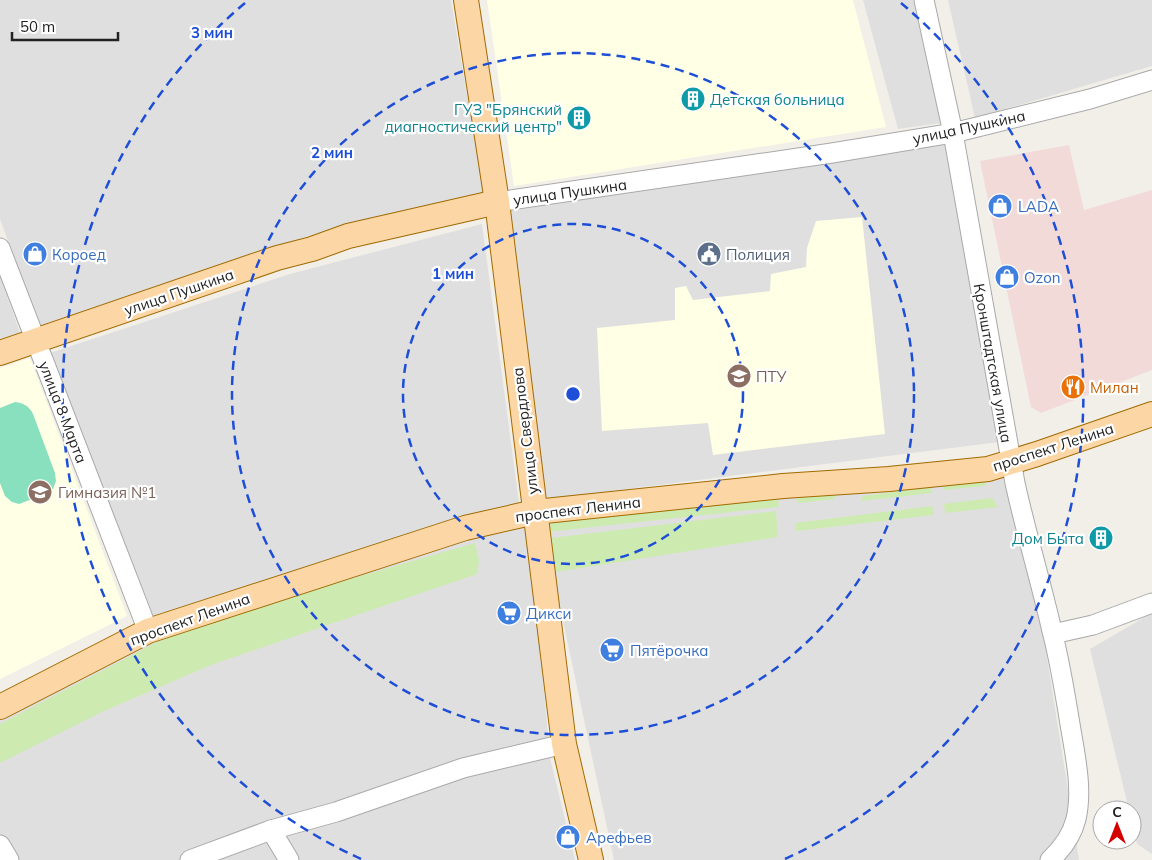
<svg xmlns="http://www.w3.org/2000/svg" width="1152" height="860" font-family="Mulish,sans-serif">
  <style>
    .residential { fill: #e0dfdf }
    .commercial { fill: #f2dad9 }
    .education { fill: #ffffe5 }
    .grass { fill: #cdebb0 }
    .pitch { fill: #88e0be }
    .lines { fill: none; stroke-linecap: round; stroke-linejoin: round }
    .minor-casing { stroke: #a9a9a9; stroke-width: 21 }
    .major-casing { stroke: #a06b00; stroke-width: 26 }
    .minor { stroke: #fff; stroke-width: 19 }
    .major { stroke: #fcd6a4; stroke-width: 24 }
    .ring { fill: none; stroke: #1d4ed8; stroke-width: 2.5; stroke-dasharray: 9 6 }
    .labels { text-anchor: middle; dominant-baseline: central; stroke-width: 4.5; stroke-linejoin: round; paint-order: stroke }
    .culture-label { font-size: 15px; fill: #0d838f; stroke: #fff; text-anchor: end }
    .street-label { font-size: 15px; fill: #222; stroke: #fff }
    .shop-label { font-size: 15px; fill: #366cbe; stroke: #fff; text-anchor: start }
    .service-label { font-size: 15px; fill: #4e5e75; stroke: #fff; text-anchor: start }
    .education-label { font-size: 15px; fill: #785e54; stroke: #fff; text-anchor: start }
    .food-label { font-size: 15px; fill: #c56008; stroke: #fff; text-anchor: start }
    .centre { fill: #1d4ed8; stroke: #fff; stroke-width: 2.5 }
    .ring-label { font-size: 15px; text-anchor: middle; font-weight: bold; fill: #1d4ed8; stroke: #fff; stroke-width: 4.5; stroke-linejoin: round; paint-order: stroke }
  </style>
  <rect width="100%" height="100%" fill="#f2efe9"/>
  <g class="residential">
    <path d="M 0,0 L 451,0 L 484,196 L 313,236 L 39,326 L 0,219 Z"/>
    <path d="M 863,0 L 913,0 L 941,123 L 898,129 Z"/>
    <path d="M 948,0 L 1152,0 L 1152,66 L 975,118 Z"/>
    <path d="M 950,144 L 1007,441 L 540,500 L 507,211 Z"/>
    <path d="M 482,224 L 519,503 L 155,620 L 50,353 L 290,274 Z"/>
    <path d="M 0,277 L 20,333 L 0,340 Z"/>
    <path d="M 1015,455 L 1079,860 L 614,860 L 541,518 Z"/>
    <path d="M 529,521 L 550,758 L 575,860 L 14,860 L 0,835 L 0,716 L 184,625 Z"/>
    <path d="M 1152,613 L 1152,854 L 1137,844 L 1132,824 L 1132,810 L 1129,810 L 1090,649 Z"/>
  </g>
  <path class="commercial" d="M 1069,145 L 1084,210 L 1152,190 L 1152,370 L 1041,413 L 1031,407 L 980,161 Z"/>
  <g class="education">
    <path d="M 487,0 L 853,0 L 886,127 L 514,186 Z"/>
    <path d="M 862,217 L 885,434 L 713,455 L 708,423 L 602,431 L 597,328 L 675,320 L 675,288 L 686,286 L 693,300 L 770,291 L 771,274 L 806,267 L 807,248 L 816,221 Z"/>
    <path d="M 30,358 L 127,616 L 0,679 L 0,368 Z"/>
  </g>
  <g class="grass">
    <path d="M 986,480 L 986,484 L 984,486 L 944,490 L 943,485 Z"/>
    <path d="M 931,487 L 932,493 L 861,501 L 863,496 Z"/>
    <path d="M 835,489 L 835,499 L 798,503 L 797,493 Z"/>
    <path d="M 777,493 L 779,507 L 547,532 L 546,524 Z"/>
    <path d="M 992,498 L 998,507 L 945,513 L 944,504 Z"/>
    <path d="M 932,506 L 934,515 L 796,531 L 795,523 Z"/>
    <path d="M 776,511 L 778,537 L 556,572 L 551,538 Z"/>
    <path d="M 475,543 L 479,560 L 477,574 L 211,665 L 104,711 L 0,763 L 0,724 L 159,641 L 218,617 Z"/>
  </g>
  <path class="pitch" d="M 15,402 C 24,403 29,406 33,414 L 55,473 L 56,481 L 53,489 L 48,493 L 19,504 L 12,502 L 5,496 L 0,483 L 0,408 Z"/>
  <g class="lines">
    <defs>
      <g id="minor">
        <path d="M 924,0 L 953,133 L 1015,483 C 1026,533 1041,582 1052,631 C 1060,662 1065,693 1070,724 C 1075,755 1083,789 1076,819 C 1072,835 1062,849 1050,860"/>
        <path d="M 497,202 L 832,153 L 953,133 L 1090,99 L 1152,80"/>
        <path d="M 0,248 L 148,631"/>
        <path d="M 1053,634 L 1093,625 L 1152,603"/>
        <path d="M 271,830 L 289,860"/>
        <path d="M 0,845 L 9,860"/>
        <path d="M 190,860 L 271,830 L 336,812 L 463,768 L 564,744"/>
      </g>
      <g id="major">
        <path d="M 466,0 L 497,202 L 564,744 L 591,860"/>
        <path d="M 0,353 L 277,258 L 312,249 L 348,236 L 497,202"/>
        <path d="M 0,707 L 148,631 L 465,528 L 535,512 L 783,486 L 889,479 L 988,469 L 1037,454 L 1152,414"/>
      </g>
    </defs>
    <use href="#minor" class="minor-casing"/>
    <use href="#major" class="major-casing"/>
    <use href="#minor" class="minor"/>
    <use href="#major" class="major"/>
  </g>
  <g class="ring">
    <circle cx="573" cy="394" r="170"/>
    <circle cx="573" cy="394" r="341"/>
    <path d="M361 859A511 511 0 0 1 245 3M901 3A511 511 0 0 1 785 859"/>
  </g>
  <defs>
    <symbol id="building-disc" viewBox="-11 -11 22 22"><circle r="9.5" fill="#0f9aa8" stroke="#fff"/><path d="M-4-6H4V6H1V3H-1V6H-4ZM-2.5-4.3h1.7v1.8h-1.7ZM.8-4.3h1.7v1.8H.8ZM-2.5-1h1.7V.8h-1.7ZM.8-1h1.7V.8H.8Z" fill="#fff"/></symbol>
    <symbol id="shop-disc" viewBox="-11 -11 22 22"><circle r="9.5" fill="#3f7fe0" stroke="#fff"/><path d="M-5-2.5h2.3a2.7 3.5 0 0 1 5.4 0H5L5.5 6h-11ZM-1.5-2.5h3a1.5 2.3 0 0 0-3 0Z" fill="#fff"/></symbol>
    <symbol id="civic-disc" viewBox="-11 -11 22 22"><circle r="9.5" fill="#5c6f8a" stroke="#fff"/><path d="M-.6-6.5H3V-4.5H.6V-3L4-1V1h2V6H-6V1h2V-1L-.6-3ZM-1.2 2.5V6h2.4V2.5Z" fill="#fff"/></symbol>
    <symbol id="university-disc" viewBox="-11 -11 22 22"><circle r="9.5" fill="#8d6e63" stroke="#fff"/><path d="M0-5L7-2L0 1L-7-2ZM-4 1L0 2.5L4 1V4Q0 6-4 4Z" fill="#fff"/></symbol>
    <symbol id="restaurant-disc" viewBox="-11 -11 22 22"><circle r="9.5" fill="#e8710a" stroke="#fff"/><path d="M-5-6h1v4h1v-4h1v4h1v-4h1v5L-1.5 .5V6h-2V.5L-5-1ZM5-6V6H3V1.5H1.5Q1.5-4 5-6Z" fill="#fff"/></symbol>
    <symbol id="school-disc" viewBox="-11 -11 22 22"><circle r="9.5" fill="#8d6e63" stroke="#fff"/><path d="M0-5L7-2L0 1L-7-2ZM-4 1L0 2.5L4 1V4Q0 6-4 4Z" fill="#fff"/></symbol>
    <symbol id="supermarket-disc" viewBox="-11 -11 22 22"><circle r="9.5" fill="#3f7fe0" stroke="#fff"/><path d="M-6-5.5h2.5l.6 2H6L4.5 2H-2.5L-4.4-4H-6ZM-1.5 3.2a1.3 1.3 0 1 0 .1 0ZM3 3.2a1.3 1.3 0 1 0 .1 0Z" fill="#fff"/></symbol>
  </defs>
  <g fill-rule="evenodd">
    <use href="#building-disc" x="679" y="85" width="28" height="28"/>
    <use href="#building-disc" x="565" y="104" width="28" height="28"/>
    <use href="#shop-disc" x="986" y="192" width="28" height="28"/>
    <use href="#shop-disc" x="21" y="240" width="28" height="28"/>
    <use href="#civic-disc" x="695" y="240" width="28" height="28"/>
    <use href="#shop-disc" x="993" y="263" width="28" height="28"/>
    <use href="#university-disc" x="725" y="362" width="28" height="28"/>
    <use href="#restaurant-disc" x="1059" y="373" width="28" height="28"/>
    <use href="#school-disc" x="26" y="478" width="28" height="28"/>
    <use href="#building-disc" x="1087" y="524" width="28" height="28"/>
    <use href="#supermarket-disc" x="495" y="599" width="28" height="28"/>
    <use href="#supermarket-disc" x="598" y="636" width="28" height="28"/>
    <use href="#shop-disc" x="554" y="823" width="28" height="28"/>
  </g>
  <g class="labels">
    <g class="culture-label">
      <text x="710" y="99" text-anchor="start">Детская больница</text>
      <text x="562" y="109">ГУЗ "Брянский<tspan x="562" dy="17">диагностический центр"</tspan></text>
      <text x="1084" y="538">Дом Быта</text>
    </g>
    <g class="street-label">
      <text transform="translate(969 127) rotate(-12)">улица Пушкина</text>
      <text transform="translate(570 192) rotate(-8)">улица Пушкина</text>
      <text transform="translate(179 292) rotate(-19)">улица Пушкина</text>
      <text transform="translate(993 363) rotate(80)">Кронштадтская улица</text>
      <text transform="translate(63 412) rotate(69)">улица 8 Марта</text>
      <text transform="translate(525 431) rotate(-97)">улица Свердлова</text>
      <text transform="translate(1053 447) rotate(-18)">проспект Ленина</text>
      <text transform="translate(578 509) rotate(-7)">проспект Ленина</text>
      <text transform="translate(190 619) rotate(-20)">проспект Ленина</text>
    </g>
    <g class="shop-label">
      <text x="1018" y="206">LADA</text>
      <text x="52" y="254">Короед</text>
      <text x="1024" y="277">Ozon</text>
      <text x="526" y="613">Дикси</text>
      <text x="630" y="650">Пятёрочка</text>
      <text x="586" y="837">Арефьев</text>
    </g>
    <g class="service-label">
      <text x="726" y="254">Полиция</text>
    </g>
    <g class="education-label">
      <text x="756" y="376">ПТУ</text>
      <text x="58" y="492">Гимназия №1</text>
    </g>
    <g class="food-label">
      <text x="1090" y="387">Милан</text>
    </g>
  </g>
  <circle cx="573" cy="394" r="8" class="centre"/>
  <g class="ring-label">
    <text x="212" y="38">3 мин</text>
    <text x="332" y="158">2 мин</text>
    <text x="453" y="279">1 мин</text>
  </g>
  <g transform="translate(1117 825)"><circle r="24" fill="#ffffff" stroke="#a7a7a7"/>
  <path d="M0-4L9 19L0 12L-9 19Z" fill="#d40000"/>
  <text y="-8" font-size="14" font-weight="bold" text-anchor="middle" fill="#222222">С</text>
  </g>
  <path d="M12 32v8h106v-8" fill="none" stroke="#222222" stroke-width="2.5"/>
  <text x="20" y="32" font-size="15" fill="#222222" stroke="#ffffff" stroke-width="4" paint-order="stroke">50 m</text>
</svg>
